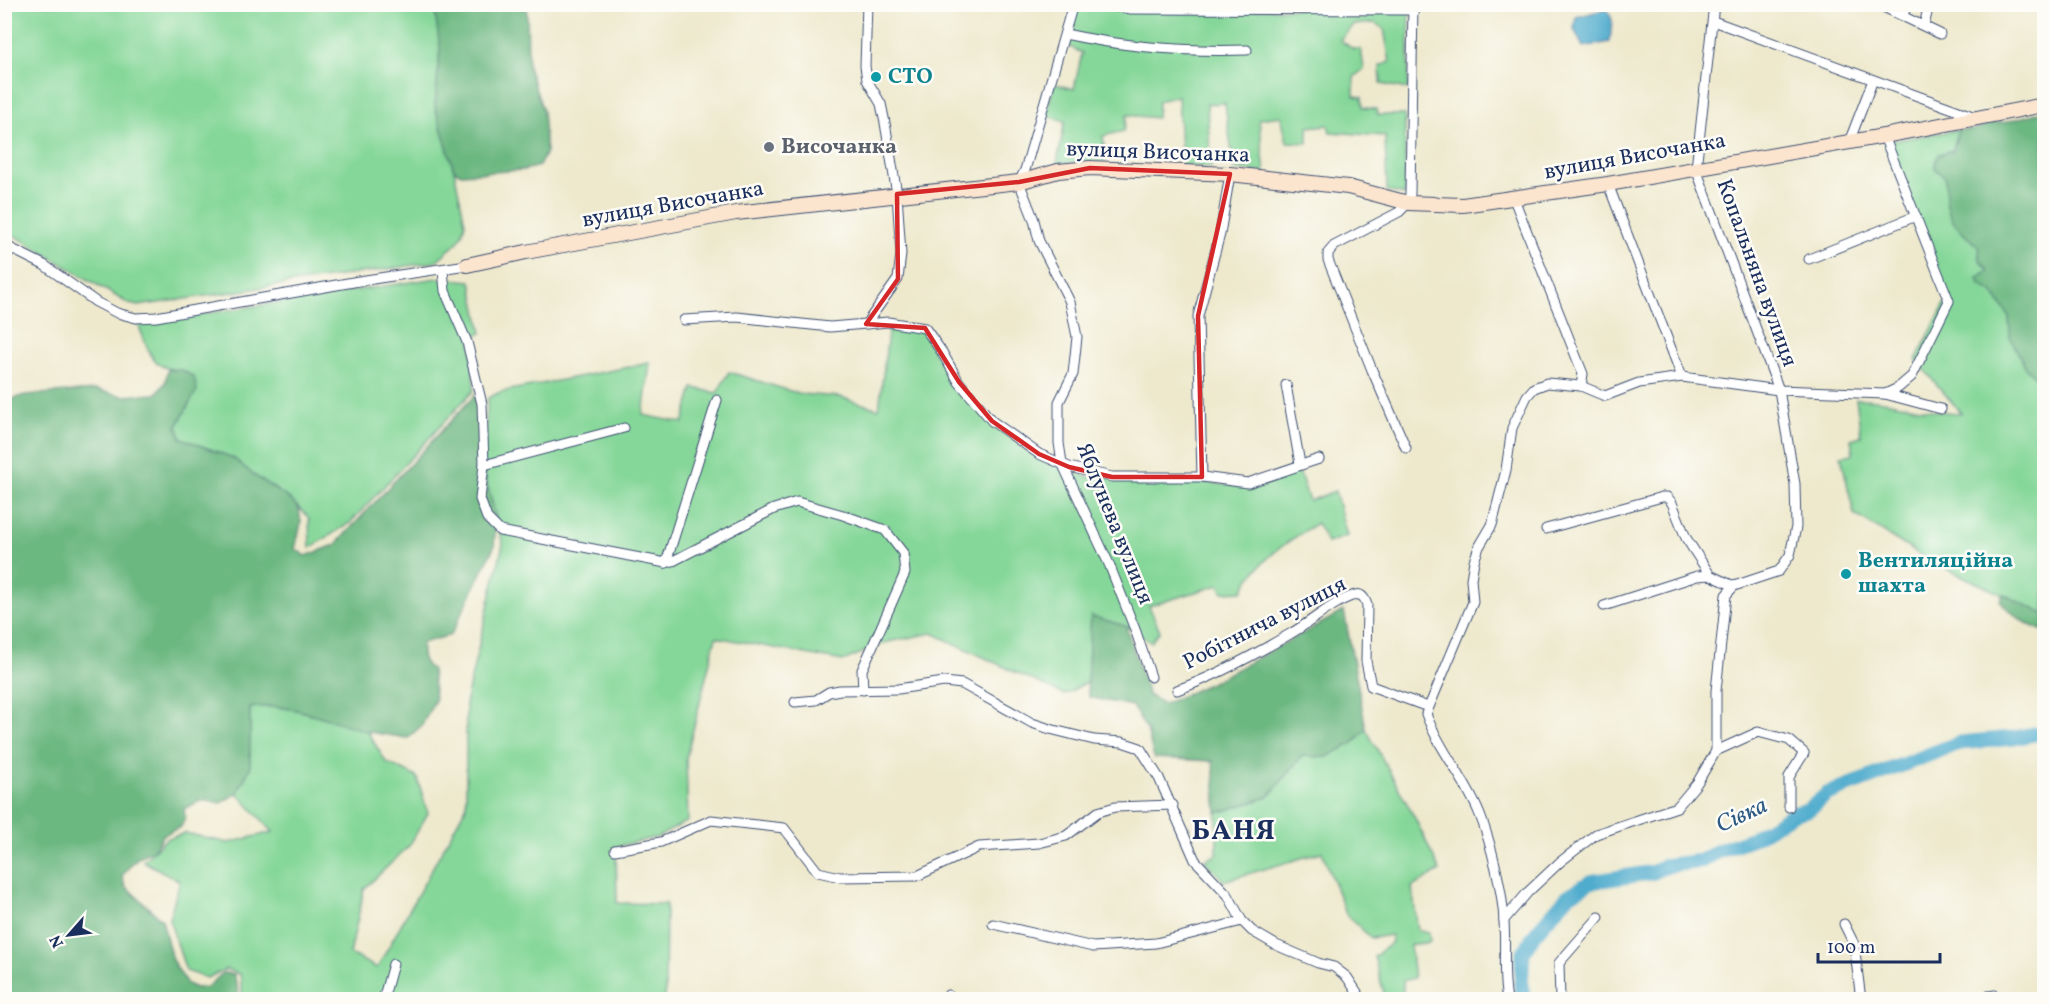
<svg xmlns="http://www.w3.org/2000/svg" width="2049" height="1004" font-family="Vollkorn,serif">
  <style>
    .green { fill: #85d799; stroke: #50837c; stroke-width: 1.5 }
    .forest { fill: #6cb881; stroke: #447470; stroke-width: 1.5 }
    .water { fill: #4faccd; stroke: #356e96; stroke-width: 1.5 }
    .lines { fill: none; stroke-linecap: round; stroke-linejoin: round }
    .river { stroke: #4faccd; stroke-width: 15 }
    .street-casing { stroke: #3b4b6f; stroke-width: 11 }
    .secondary-casing { stroke: #3b4b6f; stroke-width: 16 }
    .street { stroke: #fff; stroke-width: 9 }
    .secondary { stroke: #fbe5cf; stroke-width: 14 }
    .marked { fill: none; stroke: #d62828; stroke-width: 4.5; stroke-linejoin: round }
    .culture-dot { fill: #0f9aa8; stroke: #fdfcf7; stroke-width: 2 }
    .worship-dot { fill: #6b7280; stroke: #fdfcf7; stroke-width: 2 }
    .labels { text-anchor: middle; dominant-baseline: central; stroke-width: 5; stroke-linejoin: round; paint-order: stroke }
    .culture-label { font-size: 22px; font-weight: bold; fill: #0d838f; stroke: #fdfcf7; text-anchor: start }
    .worship-label { font-size: 22px; font-weight: bold; fill: #5b616d; stroke: #fdfcf7; text-anchor: start }
    .street-label { font-size: 22px; fill: #1b2f5e; stroke: #fdfcf7 }
    .water-label { font-size: 24px; font-style: italic; fill: #2d5b85; stroke: #fdfcf7 }
    .district-label { font-size: 28px; font-weight: bold; letter-spacing: 1.5px; fill: #1b2f5e; stroke: #fdfcf7 }
  </style>
  <rect width="100%" height="100%" fill="#fdfcf7"/>
  <filter id="ink" filterUnits="userSpaceOnUse"><feTurbulence type="fractalNoise" baseFrequency=".0167" numOctaves="2"/><feDisplacementMap in="SourceGraphic" scale="12" xChannelSelector="R" yChannelSelector="G"/><feConvolveMatrix kernelMatrix="1 2 1 2 8 2 1 2 1" color-interpolation-filters="sRGB"/></filter>
  <filter id="wash" filterUnits="userSpaceOnUse"><feTurbulence type="fractalNoise" baseFrequency=".008" numOctaves="4" result="noise"/><feDisplacementMap in="SourceGraphic" scale="24" xChannelSelector="R" yChannelSelector="G"/><feGaussianBlur stdDeviation="1.35" result="paint"/><feColorMatrix in="noise" values="0 0 0 0 0 0 0 0 0 0 0 0 0 0 0 0 0 1.4 0 .05"/><feComposite in="paint" operator="in"/></filter>
  <g filter="url(#wash)">
    <rect width="100%" height="100%" fill="#eee9cd"/>
    <g class="green">
      <path d="M 5,5 L 434,5 L 440,47 L 435,107 L 454,170 L 465,223 L 462,235 L 457,243 L 435,262 L 138,306 L 129,304 L 17,237 L 5,234 Z"/>
      <path d="M 1077,6 L 1230,10 L 1410,6 L 1408,89 L 1381,84 L 1380,66 L 1390,62 L 1384,29 L 1375,23 L 1353,25 L 1340,40 L 1353,49 L 1361,49 L 1364,69 L 1354,77 L 1354,96 L 1362,97 L 1363,108 L 1376,109 L 1378,115 L 1405,115 L 1405,195 L 1387,191 L 1385,136 L 1330,132 L 1328,125 L 1308,127 L 1308,143 L 1287,142 L 1281,116 L 1259,119 L 1265,173 L 1234,169 L 1225,103 L 1207,104 L 1211,167 L 1182,166 L 1178,96 L 1158,101 L 1157,118 L 1127,115 L 1124,131 L 1103,136 L 1106,162 L 1057,163 L 1065,121 L 1046,116 L 1054,84 L 1074,89 L 1082,53 L 1066,45 Z"/>
      <path d="M 1958,130 L 1953,151 L 1939,154 L 1935,168 L 1946,178 C 1944,214 1951,224 1978,246 L 1980,260 L 1989,271 L 1980,284 L 1992,292 L 2009,316 L 2010,337 L 2026,368 L 2044,385 L 2044,614 L 1928,560 L 1854,514 L 1841,456 L 1853,454 L 1851,439 L 1861,436 L 1856,399 C 1892,398 1926,413 1961,413 L 1916,360 L 1947,300 L 1884,142 Z"/>
      <path d="M 437,278 L 471,281 L 482,333 L 471,337 L 474,390 L 350,523 L 310,548 L 309,518 L 290,499 L 255,476 L 233,458 L 181,438 L 177,427 L 196,390 L 182,370 C 149,370 149,350 138,324 Z"/>
      <path d="M 889,325 L 921,330 L 952,381 L 990,423 L 1057,466 L 1088,477 L 1197,482 L 1249,487 L 1298,468 L 1309,501 L 1335,491 L 1347,536 L 1327,543 L 1317,523 C 1287,542 1259,559 1242,591 L 1223,592 L 1219,585 L 1149,606 L 1160,631 L 1151,642 L 1126,626 L 1091,617 L 1087,682 L 1064,695 L 932,633 L 888,642 L 843,661 L 716,637 L 686,758 L 688,821 L 658,837 L 619,846 L 616,848 L 617,903 L 666,904 L 665,999 L 243,999 L 240,974 L 226,969 L 207,978 L 186,971 L 169,919 L 180,881 L 143,861 L 166,839 L 185,833 L 228,843 L 273,832 L 237,793 L 250,768 L 250,708 C 287,702 332,720 367,731 L 386,762 L 417,777 L 428,813 L 409,846 L 364,889 L 350,954 L 377,968 L 466,807 L 466,700 L 503,544 L 482,465 L 488,398 L 500,392 L 650,363 L 643,415 L 683,423 L 693,388 L 717,393 L 729,372 L 800,394 L 840,397 L 879,409 Z"/>
      <path d="M 1366,729 L 1416,820 L 1440,871 L 1412,887 L 1418,931 L 1429,932 L 1430,942 L 1410,945 L 1414,978 L 1403,981 L 1403,994 L 1385,997 L 1374,957 L 1392,942 L 1391,935 L 1371,938 L 1346,914 L 1322,852 L 1224,881 L 1204,860 L 1217,855 L 1217,813 L 1268,797 L 1302,756 L 1327,757 L 1353,743 Z"/>
    </g>
    <g class="forest">
      <path d="M 434,5 L 527,5 L 528,67 L 543,111 L 546,152 L 539,166 L 524,170 L 461,174 L 454,170 L 435,107 L 440,47 Z"/>
      <path d="M 2044,111 L 2044,385 L 2026,368 L 2010,337 L 2009,316 L 1992,292 L 1980,284 L 1978,278 L 1989,271 L 1980,260 L 1978,246 C 1950,223 1944,215 1946,178 L 1935,168 C 1935,153 1940,154 1953,151 L 1958,130 L 1973,130 L 1992,123 L 2006,122 Z"/>
      <path d="M 168,370 L 182,370 L 194,377 L 197,390 L 177,426 L 181,438 L 233,458 L 255,476 L 290,499 L 299,509 L 301,523 L 295,549 L 306,556 L 335,545 L 475,395 L 481,417 L 482,465 L 496,518 L 494,547 L 451,635 L 422,643 C 421,656 422,662 432,670 L 435,700 L 422,725 L 408,738 C 394,736 379,734 366,731 C 329,721 289,701 250,708 L 250,768 L 237,793 L 221,803 L 202,800 L 184,809 L 185,818 L 181,827 L 163,835 L 153,851 C 137,855 131,864 122,876 L 125,886 L 162,920 L 172,960 L 187,984 L 196,988 L 207,987 L 223,973 L 234,974 L 239,995 L 238,999 L 9,999 L 9,980 L 5,973 L 5,401 L 25,395 L 96,390 L 123,396 L 156,394 L 165,383 Z"/>
      <path d="M 2003,594 L 2044,614 L 2044,631 C 2028,626 2011,614 2000,600 Z"/>
      <path d="M 1344,611 L 1366,729 L 1353,743 L 1327,757 L 1302,756 L 1268,797 L 1217,813 L 1213,761 L 1154,758 L 1147,730 L 1132,706 L 1089,697 L 1087,682 L 1091,616 L 1126,626 L 1148,695 L 1164,704 L 1211,683 Z"/>
    </g>
    <path class="water" d="M 1607,9 L 1612,20 L 1610,42 L 1583,47 L 1574,29 L 1576,17 Z"/>
    <g class="lines">
      <path class="river" d="M 1524,1000 L 1521,985 L 1523,953 L 1537,931 L 1568,896 L 1590,882 L 1654,872 L 1664,866 L 1701,861 L 1718,851 L 1753,838 L 1795,813 L 1808,810 L 1827,794 L 1959,743 L 2014,738 L 2044,732"/>
    </g>
  </g>
  <g filter="url(#ink)">
    <g class="lines">
      <defs>
        <g id="street">
          <path d="M 1073,4 L 1025,170 L 1019,182 L 1034,220 L 1039,241 L 1070,302 L 1077,337 L 1073,374 L 1059,402 L 1059,443 L 1062,463 L 1109,564 L 1136,632 L 1151,677"/>
          <path d="M 1098,4 L 1131,9 L 1414,10"/>
          <path d="M 1877,4 L 1940,34"/>
          <path d="M 1902,15 L 1909,4"/>
          <path d="M 1713,21 L 1975,117"/>
          <path d="M 1924,26 L 1929,4"/>
          <path d="M 1065,34 C 1125,47 1185,52 1247,50"/>
          <path d="M 1884,136 L 1949,301 L 1912,376 L 1898,388 L 1885,394"/>
          <path d="M 1849,142 L 1873,80"/>
          <path d="M 1608,184 L 1682,377"/>
          <path d="M 1514,199 L 1583,374 L 1581,386"/>
          <path d="M 4,245 L 44,265 L 96,302 L 117,313 L 136,318 L 156,317 L 359,281 L 467,265"/>
          <path d="M 1809,259 L 1916,216"/>
          <path d="M 443,270 L 445,291 L 467,342 L 482,404 L 484,465 L 480,499 L 487,518 L 500,531 L 666,563 L 673,561 L 774,509 L 797,502 L 843,515 L 885,530 L 903,553 L 905,573 L 862,670 L 863,690"/>
          <path d="M 684,320 L 737,317 L 830,327 L 866,324 L 898,279 L 901,254 L 897,194 L 885,123 L 881,104 L 867,80 L 865,66 L 867,4"/>
          <path d="M 866,324 L 888,322 L 925,328 L 942,352 L 959,382 L 992,421 L 1039,454 L 1069,467 L 1112,477 L 1202,477 L 1248,483 L 1319,459"/>
          <path d="M 1286,385 L 1300,464"/>
          <path d="M 1406,448 L 1372,370 L 1328,260 L 1328,253 L 1334,246 L 1399,212 L 1408,203 L 1410,194 L 1413,4"/>
          <path d="M 484,465 L 624,428"/>
          <path d="M 1202,477 L 1198,316 L 1220,234 L 1230,174"/>
          <path d="M 1546,529 L 1662,497 L 1667,497 L 1672,503 L 1686,538 L 1710,575"/>
          <path d="M 666,563 L 717,400"/>
          <path d="M 1604,606 L 1697,576 L 1710,575 L 1734,586"/>
          <path d="M 1177,690 C 1216,676 1254,655 1290,634 C 1310,623 1334,601 1355,595 C 1362,593 1365,599 1367,605 L 1366,661 L 1371,686 L 1428,707"/>
          <path d="M 795,702 L 816,700 L 829,692 L 840,690 L 898,689 L 944,682 L 962,684 L 1032,723 L 1050,729 L 1094,740 L 1122,742 L 1140,748 L 1159,778 L 1195,860 L 1228,895 L 1242,921 L 1252,931 L 1276,945 L 1318,963 L 1334,967 L 1347,977 L 1362,1000"/>
          <path d="M 1716,751 L 1758,732 L 1789,740 L 1804,753 L 1789,777 L 1789,807"/>
          <path d="M 615,850 L 661,842 L 711,820 L 784,828 L 818,872 L 840,877 L 917,876 L 979,847 L 1039,843 L 1066,836 L 1098,812 L 1115,807 L 1173,805"/>
          <path d="M 1504,920 L 1528,892 L 1560,862 L 1596,834 L 1677,807 L 1697,783 L 1716,751 L 1716,691 L 1726,595 L 1734,586 L 1779,571 L 1790,555 L 1796,527 L 1795,484 L 1779,390 L 1696,169 L 1714,4"/>
          <path d="M 993,924 L 1093,947 L 1156,943 L 1242,921"/>
          <path d="M 1844,924 L 1854,944 L 1861,1000"/>
          <path d="M 948,995 L 952,1000"/>
          <path d="M 383,1000 L 393,964"/>
          <path d="M 1507,1000 C 1502,974 1506,948 1504,922 C 1503,892 1491,843 1480,815 C 1466,779 1439,750 1426,714 L 1473,602 L 1471,579 L 1474,561 L 1479,547 L 1492,525 L 1506,470 L 1512,428 L 1527,396 L 1534,388 L 1547,383 L 1581,386 L 1605,396 L 1639,383 L 1682,377 L 1779,390 L 1885,394 L 1941,409"/>
          <path d="M 1560,1000 L 1559,963 L 1599,917"/>
          <path d="M 1963,1000 L 1995,995 L 2001,1000"/>
          <path d="M 2026,1000 L 2044,996"/>
        </g>
        <path id="secondary" d="M 467,265 L 526,252 L 736,213 L 1019,182 L 1058,171 L 1090,168 L 1230,174 L 1348,187 L 1408,203 L 1463,205 L 1608,184 L 1884,136 L 2044,105"/>
      </defs>
      <use href="#street" class="street-casing"/>
      <use href="#secondary" class="secondary-casing"/>
      <use href="#street" class="street"/>
      <use href="#secondary" class="secondary"/>
    </g>
  </g>
  <path class="marked" d="M 1090,168 L 1230,174 L 1198,316 L 1202,477 L 1112,477 L 1069,467 L 1039,454 L 992,421 L 959,382 L 925,328 L 866,324 L 898,279 L 897,194 L 1019,182 Z"/>
  <g class="culture-dot">
    <circle cx="876" cy="77" r="6"/>
    <circle cx="1846" cy="574" r="6"/>
  </g>
  <circle class="worship-dot" cx="769" cy="147" r="6"/>
  <g class="labels">
    <g class="culture-label">
      <text x="888" y="77">СТО</text>
      <text x="1858" y="561">Вентиляційна<tspan x="1858" dy="25">шахта</tspan></text>
    </g>
    <g class="worship-label">
      <text x="781" y="147">Височанка</text>
    </g>
    <g class="street-label">
      <text transform="translate(1158 153) rotate(2)">вулиця Височанка</text>
      <text transform="translate(1635 157) rotate(-10)">вулиця Височанка</text>
      <text transform="translate(673 205) rotate(-10)">вулиця Височанка</text>
      <text transform="translate(1756 273) rotate(70)">Копальняна вулиця</text>
      <text transform="translate(1114 524) rotate(68)">Яблунева вулиця</text>
      <text transform="translate(1265 624) rotate(-27)">Робітнича вулиця</text>
    </g>
    <g class="water-label">
      <text transform="translate(1742 816) rotate(-25)">Сівка</text>
    </g>
    <g class="district-label">
      <text x="1234" y="831">БАНЯ</text>
    </g>
  </g>
  <rect width="2049" height="1004" fill="none" stroke="#fdfcf7" stroke-width="24"/>
  <g transform="translate(69 935) rotate(242)" stroke="#fdfcf7" stroke-width="4.5" paint-order="stroke">
  <path d="M0-4.5L10 22L0 15L-10 22Z" fill="#1b2f5e"/>
  <text y="-9" font-size="16" font-weight="bold" text-anchor="middle" fill="#1b2f5e">N</text>
  </g>
  <path d="M1818 953v9h122v-9" fill="none" stroke="#1b2f5e" stroke-width="3"/>
  <text x="1827" y="953" font-size="18" fill="#1b2f5e" stroke="#fdfcf7" stroke-width="4.5" paint-order="stroke">100 m</text>
</svg>
